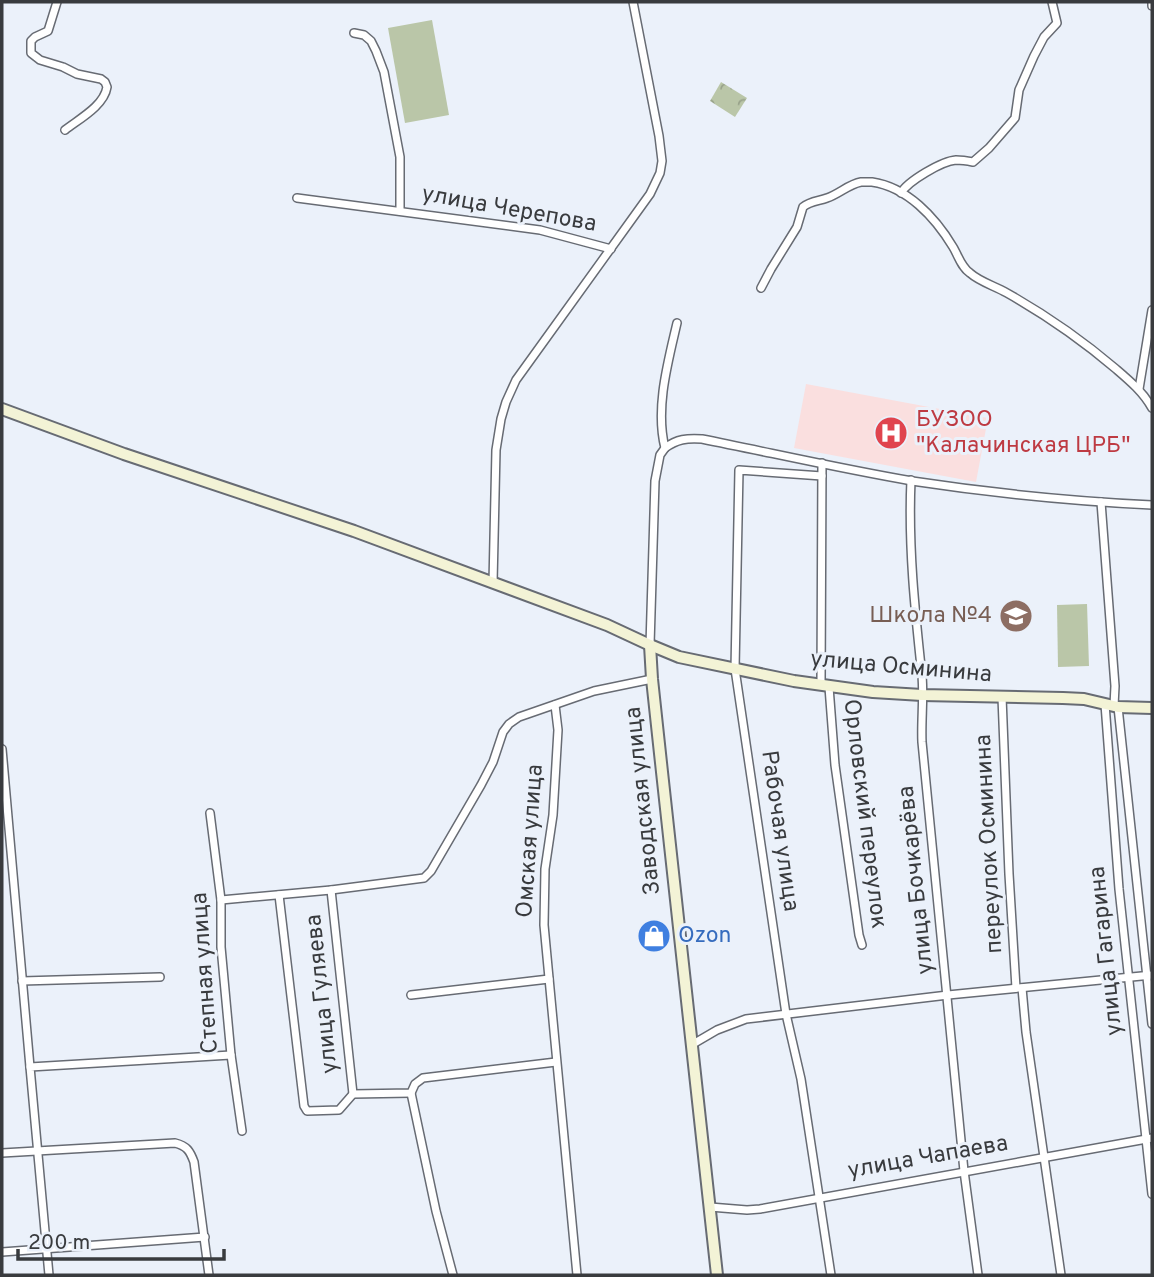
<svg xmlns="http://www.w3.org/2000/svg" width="1154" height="1277" font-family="Overpass,sans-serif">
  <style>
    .medical { fill: #fadfdf }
    .forest { fill: url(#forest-crowns) }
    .garden { fill: #bac6a8 }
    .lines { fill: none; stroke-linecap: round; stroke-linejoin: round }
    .street-casing { stroke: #676b73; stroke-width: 10 }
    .secondary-casing { stroke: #676b73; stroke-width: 14 }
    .street { stroke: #fff; stroke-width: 7 }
    .secondary { stroke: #f3f3d6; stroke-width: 10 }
    .labels { text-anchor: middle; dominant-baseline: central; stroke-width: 6; stroke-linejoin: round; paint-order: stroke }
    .street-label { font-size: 23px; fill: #393b3e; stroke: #ebf1fa }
    .health-label { font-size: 23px; fill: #be3a42; stroke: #ebf1fa; text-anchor: start }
    .education-label { font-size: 23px; fill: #785e54; stroke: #ebf1fa; text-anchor: end }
    .shop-label { font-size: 23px; fill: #366cbe; stroke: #ebf1fa; text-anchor: start }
  </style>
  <defs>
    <pattern id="forest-crowns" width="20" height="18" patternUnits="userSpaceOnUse" patternTransform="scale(1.75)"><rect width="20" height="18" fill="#bac6a8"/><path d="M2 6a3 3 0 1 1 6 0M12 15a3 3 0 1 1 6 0" fill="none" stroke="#98a28a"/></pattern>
  </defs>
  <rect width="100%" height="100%" fill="#ebf1fa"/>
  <path class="medical" d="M 806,384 L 988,418 L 976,482 L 794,448 Z"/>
  <path class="forest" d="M 721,82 L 747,98 L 735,117 L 710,101 Z"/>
  <g class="garden">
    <path d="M 432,20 L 449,115 L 405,123 L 388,28 Z"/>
    <path d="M 1087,604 L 1089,666 L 1058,667 L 1057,605 Z"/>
  </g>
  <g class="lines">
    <defs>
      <g id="street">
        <path d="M 57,2 L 48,31 L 35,37 L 31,41 L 31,53 L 40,60 L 63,67 L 77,74 L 101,79 L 105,82 L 107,87 C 104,106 79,119 65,130"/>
        <path d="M 1152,2 L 1152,6"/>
        <path d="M 354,33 L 364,35 L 371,41 L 376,51 L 384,72 L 400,157 L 400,211"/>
        <path d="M 901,193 C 908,181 942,161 956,160 C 961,160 968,161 973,162 L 989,148 L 1015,118 L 1019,90 L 1034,56 L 1044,37 L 1057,23 L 1052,2"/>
        <path d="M 297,198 L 540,230 L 611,249"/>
        <path d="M 761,288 L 771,269 L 797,227 L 803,207 C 810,201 819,201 827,198 C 839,194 849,184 861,182 C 862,182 871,182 872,182 C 907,187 935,217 953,247 C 958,255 961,267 970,273 C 980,282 995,286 1007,293 C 1046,315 1082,340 1116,369 C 1130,381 1143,392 1152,408"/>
        <path d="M 1139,389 L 1152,310"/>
        <path d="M 665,448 C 677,439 687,438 702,439 C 772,453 842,469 912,481 C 991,493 1072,501 1152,505"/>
        <path d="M 822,476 L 739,470 L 735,669 L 786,1014 L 801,1079 L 831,1275"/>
        <path d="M 911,480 C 908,546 915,611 922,676 C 924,698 921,720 922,742 L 964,1171 L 978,1275"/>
        <path d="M 1101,502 L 1115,686 L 1114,706"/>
        <path d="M 493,583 L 496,450 L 501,419 L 506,402 L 516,380 L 632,219 L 650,194 L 660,173 L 662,161 L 659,136 L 633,2"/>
        <path d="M 650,645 L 655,481 L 660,455 L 665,448 C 655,408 668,362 677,323"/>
        <path d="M 821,685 L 822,463"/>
        <path d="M 829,687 L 835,765 L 859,935 L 862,945"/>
        <path d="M 1002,697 L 1009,874 L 1016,988"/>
        <path d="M 1105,704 L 1119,889 L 1152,1194"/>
        <path d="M 555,705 L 558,730 L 553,815 L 545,869 L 544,925 L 577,1275"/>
        <path d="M 1118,707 L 1152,1024"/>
        <path d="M 2,749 L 30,1067"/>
        <path d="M 210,813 L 221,900 L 221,947 L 231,1055 L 242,1131"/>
        <path d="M 331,890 L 353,1094"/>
        <path d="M 279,895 L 304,1106 L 307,1111 L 339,1110 L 353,1094 L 411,1093 L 415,1084 L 423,1078 L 556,1062"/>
        <path d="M 221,900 L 331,890 L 424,878 L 431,871 L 481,785 L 493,762 L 503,732 L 509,724 L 519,717 L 594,691 L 652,679"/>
        <path d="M 22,981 L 160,977"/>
        <path d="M 1022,988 L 1026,1032 L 1061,1275"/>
        <path d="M 411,995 L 549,979"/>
        <path d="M 693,1044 L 717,1030 L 746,1019 L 948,995 L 1152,975"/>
        <path d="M 411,1093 L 436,1211 L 453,1275"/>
        <path d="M 2,1153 L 175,1143 C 187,1146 190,1151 194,1162 L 209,1275"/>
        <path d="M 710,1207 L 747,1210 L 760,1209 L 1152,1138"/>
        <path d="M 2,1252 L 205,1237"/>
        <path d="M 49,1275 L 30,1067 L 231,1055"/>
      </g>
      <g id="secondary">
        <path d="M 2,409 L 124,454 L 354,531 L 607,625 L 650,645 L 679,657 L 794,681 L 873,692 L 922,695 L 1063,698 L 1084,699 L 1118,707 L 1152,708"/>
        <path d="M 650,645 L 652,679 L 662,772 L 717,1275"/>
      </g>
    </defs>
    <use href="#street" class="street-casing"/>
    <use href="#secondary" class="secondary-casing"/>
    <use href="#street" class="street"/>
    <use href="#secondary" class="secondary"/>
  </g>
  <defs>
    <symbol id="hospital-disc" viewBox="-11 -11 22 22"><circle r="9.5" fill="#e0444e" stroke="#ebf1fa"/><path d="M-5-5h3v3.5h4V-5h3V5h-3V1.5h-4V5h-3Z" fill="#fff"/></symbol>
    <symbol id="school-disc" viewBox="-11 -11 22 22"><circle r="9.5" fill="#8d6e63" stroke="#ebf1fa"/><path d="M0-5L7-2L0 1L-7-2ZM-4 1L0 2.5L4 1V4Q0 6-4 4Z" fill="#fff"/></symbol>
    <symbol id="shop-disc" viewBox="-11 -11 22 22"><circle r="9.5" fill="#3f7fe0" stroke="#ebf1fa"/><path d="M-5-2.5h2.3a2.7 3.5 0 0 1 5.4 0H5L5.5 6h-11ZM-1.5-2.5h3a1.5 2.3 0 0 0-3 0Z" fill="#fff"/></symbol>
  </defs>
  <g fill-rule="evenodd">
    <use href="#hospital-disc" x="872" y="414" width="38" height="38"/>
    <use href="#school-disc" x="997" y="597" width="38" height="38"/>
    <use href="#shop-disc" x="635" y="917" width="38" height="38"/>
  </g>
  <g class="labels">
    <g class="street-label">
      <text transform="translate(509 210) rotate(10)">улица Черепова</text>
      <text transform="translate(901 668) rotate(5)">улица Осминина</text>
      <text transform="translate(644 801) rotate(-96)">Заводская улица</text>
      <text transform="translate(864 814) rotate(83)">Орловский переулок</text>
      <text transform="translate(779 831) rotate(82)">Рабочая улица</text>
      <text transform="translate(531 841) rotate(-86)">Омская улица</text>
      <text transform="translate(990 844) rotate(-93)">переулок Осминина</text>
      <text transform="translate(917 880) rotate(-96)">улица Бочкарёва</text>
      <text transform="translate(1107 951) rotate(-96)">улица Гагарина</text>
      <text transform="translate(206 973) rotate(-94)">Степная улица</text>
      <text transform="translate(323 994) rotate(-96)">улица Гуляева</text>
      <text transform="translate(928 1158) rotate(-10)">улица Чапаева</text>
    </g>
    <g class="health-label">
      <text x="916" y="420">БУЗОО<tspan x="916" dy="26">"Калачинская ЦРБ"</tspan></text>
    </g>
    <g class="education-label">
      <text x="992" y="616">Школа №4</text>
    </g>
    <g class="shop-label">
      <text x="678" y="936">Ozon</text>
    </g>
  </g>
  <rect width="1154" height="1277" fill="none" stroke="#393b3e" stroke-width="7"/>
  <path d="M18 1249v10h206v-10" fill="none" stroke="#393b3e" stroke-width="3.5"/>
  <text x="28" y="1249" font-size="21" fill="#393b3e" stroke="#ebf1fa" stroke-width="5" paint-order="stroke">200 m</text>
</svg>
